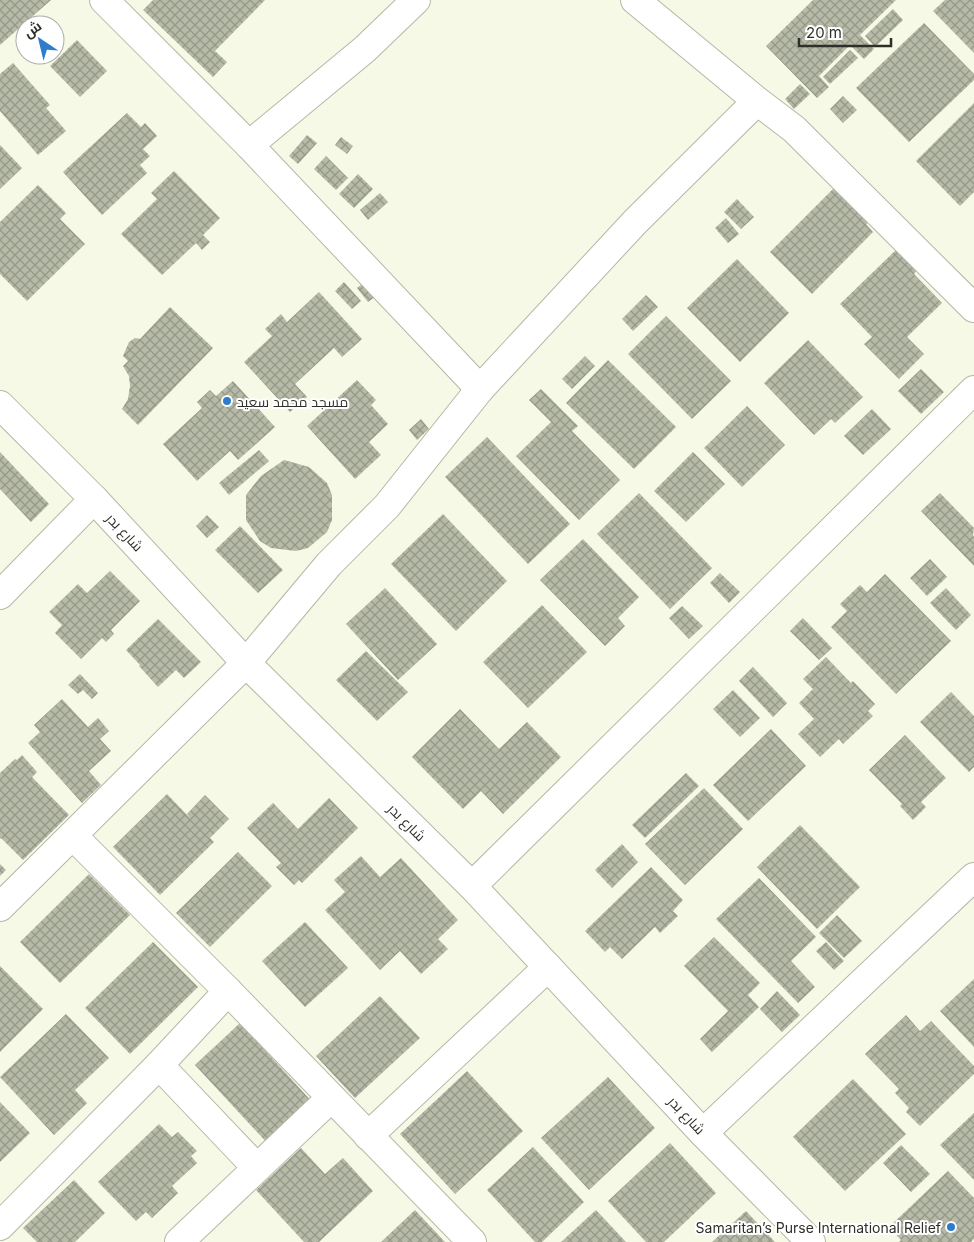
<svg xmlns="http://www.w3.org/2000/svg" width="974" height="1242" font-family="Inter,Cairo,sans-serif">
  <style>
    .building { fill: url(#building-cross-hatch) }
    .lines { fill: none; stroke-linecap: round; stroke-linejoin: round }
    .minor-casing { stroke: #b4b8a5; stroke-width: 30 }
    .minor { stroke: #fff; stroke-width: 28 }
    .poi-dot { fill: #2e7dcd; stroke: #fff; stroke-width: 2 }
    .labels { text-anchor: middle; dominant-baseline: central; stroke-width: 4; stroke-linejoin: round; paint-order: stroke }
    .poi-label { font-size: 14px; fill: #2e2f28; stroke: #fff; text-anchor: start }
    .street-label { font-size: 14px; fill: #2e2f28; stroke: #fff }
  </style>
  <defs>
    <pattern id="building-cross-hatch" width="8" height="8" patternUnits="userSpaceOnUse" patternTransform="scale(1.25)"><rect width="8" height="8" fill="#b6baa7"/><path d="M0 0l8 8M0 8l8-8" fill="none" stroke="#949888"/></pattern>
  </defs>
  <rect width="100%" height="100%" fill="#f5f9e5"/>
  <g class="building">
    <path d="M 0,0 L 51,0 L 0,45 Z"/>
    <path d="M 153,0 L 265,0 L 215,51 L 227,62 L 213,77 L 143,10 Z"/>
    <path d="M 813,0 L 896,0 L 860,35 L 874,49 L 864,59 L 850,45 L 819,76 L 829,87 L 817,98 L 766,46 Z"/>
    <path d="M 945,0 L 974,0 L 974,53 L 933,11 Z"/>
    <path d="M 893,9 L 903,20 L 875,47 L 865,36 Z"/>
    <path d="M 924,23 L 974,74 L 974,80 L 909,142 L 856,88 Z"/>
    <path d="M 77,40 L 107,71 L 80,97 L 50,66 Z"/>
    <path d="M 850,50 L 858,58 L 830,84 L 823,77 Z"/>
    <path d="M 13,63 L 50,105 L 46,108 L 66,131 L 38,155 L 0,111 L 0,74 Z"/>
    <path d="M 800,84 L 810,94 L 794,109 L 785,99 Z"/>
    <path d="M 843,96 L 857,110 L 843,123 L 830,109 Z"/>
    <path d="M 974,103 L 974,192 L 960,206 L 916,161 Z"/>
    <path d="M 127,113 L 141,127 L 145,123 L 157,136 L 143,149 L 150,156 L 140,165 L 147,173 L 102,215 L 63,172 Z"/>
    <path d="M 307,135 L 317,143 L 298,164 L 289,156 Z"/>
    <path d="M 341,137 L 353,146 L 347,154 L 335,145 Z"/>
    <path d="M 0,145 L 22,168 L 0,189 Z"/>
    <path d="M 326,156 L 348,178 L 336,190 L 314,169 Z"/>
    <path d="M 174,171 L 220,218 L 203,235 L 210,242 L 202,250 L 196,243 L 162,275 L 121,234 L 157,199 L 151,193 Z"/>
    <path d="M 358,174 L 373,189 L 354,208 L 339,194 Z"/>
    <path d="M 841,181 L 875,215 L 866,224 L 873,232 L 812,294 L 770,252 Z"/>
    <path d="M 38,185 L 66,213 L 60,219 L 85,244 L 27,301 L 0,274 L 0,222 Z"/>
    <path d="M 380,193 L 388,202 L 368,220 L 360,210 Z"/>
    <path d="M 737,199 L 754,217 L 741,229 L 724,212 Z"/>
    <path d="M 726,218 L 739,234 L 728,243 L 715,228 Z"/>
    <path d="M 899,247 L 919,268 L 914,274 L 942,303 L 907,337 L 924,354 L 899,379 L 864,344 L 872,337 L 840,304 Z"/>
    <path d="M 737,259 L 789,313 L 740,362 L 687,308 Z"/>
    <path d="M 368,279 L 379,294 L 368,302 L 357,288 Z"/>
    <path d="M 344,282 L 361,301 L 352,309 L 335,291 Z"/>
    <path d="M 319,292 L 362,339 L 342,357 L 334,348 L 295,384 L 307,397 L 290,412 L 244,362 L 272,336 L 265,329 L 281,314 L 287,322 Z"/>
    <path d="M 646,295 L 658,307 L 633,331 L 622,319 Z"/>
    <path d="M 170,307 L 213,348 L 138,425 L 122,409 L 128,399 L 130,386 L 129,376 L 123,366 L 128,361 L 123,356 L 129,342 L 135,338 L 140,339 Z"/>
    <path d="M 666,316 L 731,381 L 692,419 L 628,354 Z"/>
    <path d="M 808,340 L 863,397 L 835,423 L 831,419 L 814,435 L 764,383 Z"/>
    <path d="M 585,356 L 595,366 L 572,389 L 562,379 Z"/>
    <path d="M 608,360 L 676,427 L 634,469 L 566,403 Z"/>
    <path d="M 921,369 L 944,392 L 921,414 L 898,391 Z"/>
    <path d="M 357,380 L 376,400 L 371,405 L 388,424 L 369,442 L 381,455 L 355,479 L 307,426 Z"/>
    <path d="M 233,381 L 275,427 L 238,460 L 230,451 L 197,481 L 163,444 L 202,408 L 197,402 L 210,390 L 216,396 Z"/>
    <path d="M 541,389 L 578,426 L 572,431 L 620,480 L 579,520 L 516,456 L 551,422 L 529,400 Z"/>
    <path d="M 747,406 L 785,445 L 742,487 L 704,448 Z"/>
    <path d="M 872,409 L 891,429 L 863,455 L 844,436 Z"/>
    <path d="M 421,419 L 429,429 L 417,440 L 409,430 Z"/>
    <path d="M 487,437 L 570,524 L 528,564 L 445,477 Z"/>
    <path d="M 259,450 L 269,461 L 229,495 L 219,483 Z"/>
    <path d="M 0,452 L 49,504 L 31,522 L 0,489 Z"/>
    <path d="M 693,452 L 725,484 L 686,522 L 654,491 Z"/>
    <path d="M 284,460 L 309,467 L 327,483 L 332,495 L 332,520 L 327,532 L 308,548 L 296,551 L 271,548 L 260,541 L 246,520 L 246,495 L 261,476 Z"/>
    <path d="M 639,493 L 712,568 L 670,609 L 597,534 Z"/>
    <path d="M 940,493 L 974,528 L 973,535 L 974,537 L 974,566 L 921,511 Z"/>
    <path d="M 443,514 L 507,581 L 456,631 L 391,564 Z"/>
    <path d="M 207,515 L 219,527 L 207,538 L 196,526 Z"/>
    <path d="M 240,526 L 283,570 L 258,593 L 215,550 Z"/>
    <path d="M 583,539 L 639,597 L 618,618 L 625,626 L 605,646 L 540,580 Z"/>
    <path d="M 930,559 L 947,577 L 927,596 L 910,578 Z"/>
    <path d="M 110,571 L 140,601 L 111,630 L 114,634 L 106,642 L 102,638 L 81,659 L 55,633 L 62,625 L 49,612 L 78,584 L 87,593 Z"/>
    <path d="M 720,573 L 740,592 L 729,603 L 710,583 Z"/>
    <path d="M 885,574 L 951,641 L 896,694 L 831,627 L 847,611 L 840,604 L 860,585 L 867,592 Z"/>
    <path d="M 385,588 L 437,644 L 398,680 L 346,624 Z"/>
    <path d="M 946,588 L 971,615 L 956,630 L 930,603 Z"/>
    <path d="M 542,605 L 587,652 L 528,708 L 483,662 Z"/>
    <path d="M 682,606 L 703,626 L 689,639 L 669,618 Z"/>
    <path d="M 803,618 L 832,648 L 819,660 L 790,631 Z"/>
    <path d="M 158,619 L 201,662 L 184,678 L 176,670 L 158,687 L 139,666 L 140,665 L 126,650 Z"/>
    <path d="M 366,651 L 408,692 L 377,721 L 336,680 Z"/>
    <path d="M 826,657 L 851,683 L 853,681 L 875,704 L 868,711 L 873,716 L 843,744 L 839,739 L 820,757 L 798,734 L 814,719 L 799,703 L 813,689 L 803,679 Z"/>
    <path d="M 753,667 L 787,703 L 773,717 L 739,681 Z"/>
    <path d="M 80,674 L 98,693 L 92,699 L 83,690 L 78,694 L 68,685 Z"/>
    <path d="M 733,690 L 760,718 L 740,737 L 713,709 Z"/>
    <path d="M 951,692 L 974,716 L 974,767 L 969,772 L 920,722 Z"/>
    <path d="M 62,699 L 88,727 L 98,718 L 109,731 L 100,739 L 111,751 L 89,771 L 101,785 L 82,803 L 28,743 L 40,732 L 34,725 Z"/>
    <path d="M 460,709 L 499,749 L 527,722 L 561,757 L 503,814 L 481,791 L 463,809 L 412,757 Z"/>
    <path d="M 771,729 L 806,766 L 748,821 L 713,785 Z"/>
    <path d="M 905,735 L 946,778 L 921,802 L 926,807 L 913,820 L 900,806 L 902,804 L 869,770 Z"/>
    <path d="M 22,755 L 37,772 L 32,777 L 69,815 L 23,860 L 1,838 L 0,839 L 0,773 L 15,759 L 17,760 Z"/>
    <path d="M 686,773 L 699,786 L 645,838 L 632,825 Z"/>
    <path d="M 704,788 L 743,829 L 685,885 L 645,844 Z"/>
    <path d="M 167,794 L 191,819 L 187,814 L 205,795 L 229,819 L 210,838 L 214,842 L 160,895 L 113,847 Z"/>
    <path d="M 329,798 L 358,828 L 302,883 L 299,880 L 294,885 L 276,867 L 281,863 L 247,828 L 273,803 L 298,829 Z"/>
    <path d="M 800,825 L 860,887 L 817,929 L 757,867 Z"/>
    <path d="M 622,844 L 638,862 L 612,888 L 595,870 Z"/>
    <path d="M 238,852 L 272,886 L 210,947 L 176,913 Z"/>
    <path d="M 361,856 L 380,877 L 401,858 L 458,920 L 438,939 L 448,949 L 421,974 L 400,951 L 380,970 L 325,910 L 345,892 L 334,880 Z"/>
    <path d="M 0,864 L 6,870 L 0,876 Z"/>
    <path d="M 651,867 L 683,900 L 673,911 L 678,916 L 660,933 L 655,927 L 622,959 L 610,947 L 605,952 L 585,931 Z"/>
    <path d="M 89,874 L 130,915 L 60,983 L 20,942 Z"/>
    <path d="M 759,878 L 816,937 L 791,961 L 815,987 L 798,1003 L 716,919 Z"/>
    <path d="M 837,915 L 862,941 L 844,958 L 819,933 Z"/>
    <path d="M 305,922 L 348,968 L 305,1007 L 262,961 Z"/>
    <path d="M 714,937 L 760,983 L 748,995 L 759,1007 L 712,1052 L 700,1039 L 728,1011 L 684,966 Z"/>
    <path d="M 153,942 L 198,987 L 130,1054 L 85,1008 Z"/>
    <path d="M 826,942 L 844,961 L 834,970 L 816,951 Z"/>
    <path d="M 0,966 L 43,1009 L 0,1052 Z"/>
    <path d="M 974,979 L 974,1047 L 940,1011 Z"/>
    <path d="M 777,991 L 800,1015 L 782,1032 L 760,1009 Z"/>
    <path d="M 380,996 L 420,1038 L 355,1098 L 316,1056 Z"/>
    <path d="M 66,1014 L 109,1058 L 75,1090 L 87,1103 L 54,1135 L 0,1077 Z"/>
    <path d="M 906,1015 L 920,1031 L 931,1021 L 974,1066 L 974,1074 L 920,1126 L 906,1112 L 909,1108 L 895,1093 L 899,1089 L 865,1054 Z"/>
    <path d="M 240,1023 L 314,1104 L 269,1145 L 195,1065 Z"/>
    <path d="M 467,1071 L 523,1131 L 455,1194 L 400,1134 Z"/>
    <path d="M 608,1077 L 655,1128 L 589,1190 L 541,1138 Z"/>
    <path d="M 853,1079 L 906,1134 L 845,1191 L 793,1137 Z"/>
    <path d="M 0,1102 L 30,1133 L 0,1162 Z"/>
    <path d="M 974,1113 L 974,1180 L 940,1145 Z"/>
    <path d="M 159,1124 L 172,1137 L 178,1132 L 197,1151 L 191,1156 L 197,1163 L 172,1186 L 178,1193 L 152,1218 L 146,1212 L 136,1221 L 98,1182 Z"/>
    <path d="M 670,1143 L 716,1193 L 664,1242 L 646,1242 L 608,1201 Z"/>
    <path d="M 901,1145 L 930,1174 L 911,1192 L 883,1163 Z"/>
    <path d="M 533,1147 L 584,1202 L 542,1242 L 535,1242 L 487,1190 Z"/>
    <path d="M 301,1148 L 325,1174 L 343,1158 L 373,1191 L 319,1242 L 304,1242 L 256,1190 Z"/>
    <path d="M 948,1171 L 974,1198 L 974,1239 L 971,1242 L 899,1242 L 901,1240 L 889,1227 Z"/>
    <path d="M 74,1180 L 105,1213 L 75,1242 L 37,1242 L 23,1228 Z"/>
    <path d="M 415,1210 L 445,1242 L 381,1242 Z"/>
    <path d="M 596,1210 L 626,1242 L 561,1242 Z"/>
    <path d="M 746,1211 L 775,1242 L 712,1242 Z"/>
  </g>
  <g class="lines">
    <defs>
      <g id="minor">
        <path d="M 104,0 L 249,145 L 480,389"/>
        <path d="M 635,0 L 757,101 L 794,129 L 974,308"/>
        <path d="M 249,145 L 365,49 L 416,0"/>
        <path d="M 0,405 L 94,499 L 246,663 L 472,886 L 703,1133 L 811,1242"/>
        <path d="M 0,595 L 94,499"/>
        <path d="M 73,836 L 228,991 L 472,1242"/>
        <path d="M 472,886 L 974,390"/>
        <path d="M 0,907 L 246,663 L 329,564 L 387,506 L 480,389 L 635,222 L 757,101"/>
        <path d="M 159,1065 L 257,1168"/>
        <path d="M 703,1133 L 974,877"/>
        <path d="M 368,1136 L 548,967"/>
        <path d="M 0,1226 L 159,1065 L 228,991"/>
        <path d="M 179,1242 L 331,1098"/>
      </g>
    </defs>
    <use href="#minor" class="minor-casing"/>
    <use href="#minor" class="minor"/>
  </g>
  <g class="poi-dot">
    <circle cx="227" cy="401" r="5"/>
    <circle cx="951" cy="1227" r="5"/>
  </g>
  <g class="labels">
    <g class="poi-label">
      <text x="237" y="401">مسجد محمد سعيد</text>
      <text x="941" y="1227" text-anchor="end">Samaritan’s Purse International Relief</text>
    </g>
    <g class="street-label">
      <text transform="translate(125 532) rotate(47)">شارع بدر</text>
      <text transform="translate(407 822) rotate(45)">شارع بدر</text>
      <text transform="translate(687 1115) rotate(47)">شارع بدر</text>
    </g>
  </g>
  <g transform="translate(40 40) rotate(325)"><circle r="24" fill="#ffffff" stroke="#abaca9"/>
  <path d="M0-4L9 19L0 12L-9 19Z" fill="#2e7dcd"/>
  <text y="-8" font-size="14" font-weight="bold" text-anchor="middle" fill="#2e2f28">ش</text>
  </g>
  <path d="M799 38v8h92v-8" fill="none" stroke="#2e2f28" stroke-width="2.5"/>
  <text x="806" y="38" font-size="15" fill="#2e2f28" stroke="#ffffff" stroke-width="4" paint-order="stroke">20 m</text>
</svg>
